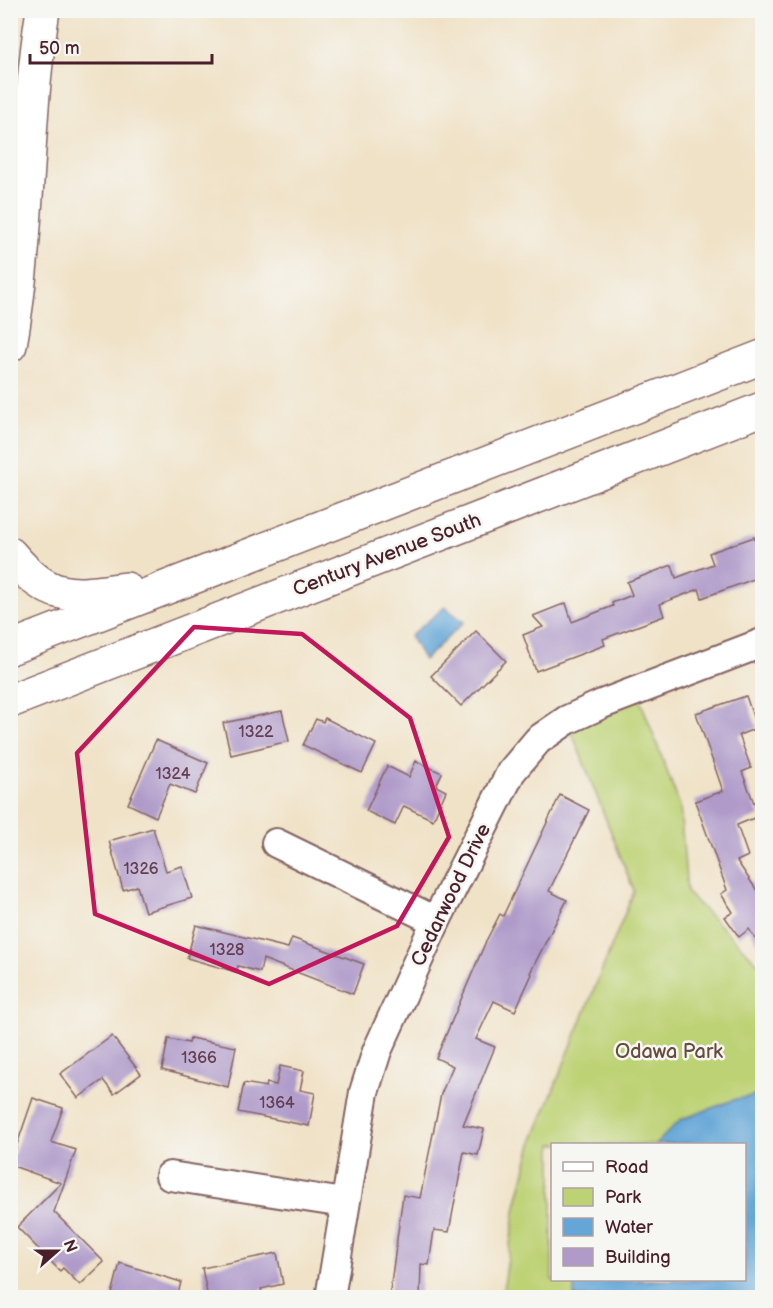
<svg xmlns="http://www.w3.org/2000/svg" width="773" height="1308" font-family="'Balsamiq Sans',sans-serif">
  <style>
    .green { fill: #bdd275; stroke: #847850; stroke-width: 1.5; fill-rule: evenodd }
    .water { fill: #63a6d7; stroke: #566281; stroke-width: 1.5 }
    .building { fill: #af9ac9 }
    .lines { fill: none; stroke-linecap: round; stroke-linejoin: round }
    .minor-casing { stroke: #846362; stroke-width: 32 }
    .secondary-casing { stroke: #846362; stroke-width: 36 }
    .minor { stroke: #fff; stroke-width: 28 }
    .secondary { stroke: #fff; stroke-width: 33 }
    .marked { fill: none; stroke: #c2185b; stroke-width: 4.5; stroke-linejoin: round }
    .labels { text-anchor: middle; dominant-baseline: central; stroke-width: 5; stroke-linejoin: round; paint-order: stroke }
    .number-label { font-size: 16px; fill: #633e52 }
    .street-label { font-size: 20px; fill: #4a1f2b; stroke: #f6f6f2 }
    .park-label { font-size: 20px; fill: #674c3e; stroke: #f6f6f2 }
  </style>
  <rect width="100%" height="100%" fill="#f6f6f2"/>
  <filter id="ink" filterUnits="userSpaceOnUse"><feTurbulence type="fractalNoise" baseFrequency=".0167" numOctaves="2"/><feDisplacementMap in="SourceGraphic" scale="12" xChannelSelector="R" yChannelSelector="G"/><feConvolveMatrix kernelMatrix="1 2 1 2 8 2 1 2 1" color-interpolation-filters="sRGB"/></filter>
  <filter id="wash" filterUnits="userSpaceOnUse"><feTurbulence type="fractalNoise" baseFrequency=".008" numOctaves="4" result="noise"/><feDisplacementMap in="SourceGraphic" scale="24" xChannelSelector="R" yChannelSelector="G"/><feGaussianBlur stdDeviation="1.35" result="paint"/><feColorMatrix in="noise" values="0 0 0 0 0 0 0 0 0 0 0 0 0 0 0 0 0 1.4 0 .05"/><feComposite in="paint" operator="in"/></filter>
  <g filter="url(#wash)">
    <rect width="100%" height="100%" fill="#f0e2c7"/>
    <path class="green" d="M 637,691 L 680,806 L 687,893 L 762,967 L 762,1297 L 502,1298 L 516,1206 L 533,1140 L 634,891 L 567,720 ZM 552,1144 L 744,1144 L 744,1280 L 552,1280 Z"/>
    <g class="water">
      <path d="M 445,607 L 464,622 L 424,660 L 410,636 Z"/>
      <path d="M 758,1095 L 762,1096 L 762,1297 L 574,1297 L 574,1280 L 744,1280 L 744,1144 L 656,1144 L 680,1120 L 736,1099 Z"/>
    </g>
    <g id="blocks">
      <g class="building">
        <path d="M 754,537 L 762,561 L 762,576 L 702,598 L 699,589 L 660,604 L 664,616 L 603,639 L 605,645 L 536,671 L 523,635 L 543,627 L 533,616 L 566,603 L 572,622 L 613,606 L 612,603 L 632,595 L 627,582 L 672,565 L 676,578 L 713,564 L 709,553 Z"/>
        <path d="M 476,631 L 506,661 L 461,706 L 431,676 Z"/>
        <path d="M 746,696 L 757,728 L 739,735 L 751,768 L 742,772 L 759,816 L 737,825 L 748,856 L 737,861 L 762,898 L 762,949 L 749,929 L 739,937 L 725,917 L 733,912 L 721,894 L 727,890 L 695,801 L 723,791 L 696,713 Z"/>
        <path d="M 282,711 L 289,741 L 231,755 L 223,723 Z"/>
        <path d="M 325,718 L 376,744 L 362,773 L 303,745 L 316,719 L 323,722 Z"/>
        <path d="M 156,740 L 208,763 L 195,794 L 170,784 L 156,817 L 128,804 Z"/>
        <path d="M 416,761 L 442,773 L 436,786 L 446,791 L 433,820 L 404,806 L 395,825 L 366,811 L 387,766 L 409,777 Z"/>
        <path d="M 560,795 L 589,810 L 549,891 L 567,900 L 530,973 L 532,974 L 515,1011 L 494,1001 L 476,1039 L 495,1047 L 463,1125 L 484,1129 L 478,1155 L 464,1152 L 449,1232 L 434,1230 L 429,1265 L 421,1264 L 420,1298 L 389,1298 L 403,1195 L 420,1198 L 441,1094 L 453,1066 L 436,1058 L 486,941 L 500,914 L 503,916 Z"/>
        <path d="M 153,828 L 166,871 L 182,866 L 192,898 L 145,912 L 137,886 L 123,890 L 109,841 Z"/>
        <path d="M 196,925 L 288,948 L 292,938 L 364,964 L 353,994 L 263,959 L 260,972 L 238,966 L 236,972 L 187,958 Z"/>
        <path d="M 112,1036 L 141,1074 L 114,1094 L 103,1080 L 78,1098 L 60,1074 Z"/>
        <path d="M 190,1038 L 236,1047 L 228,1087 L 162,1070 L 168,1039 L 189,1043 Z"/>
        <path d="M 280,1066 L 304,1071 L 300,1090 L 315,1093 L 309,1126 L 238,1112 L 244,1083 L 266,1087 L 267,1083 L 276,1085 Z"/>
        <path d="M 33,1098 L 63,1108 L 51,1142 L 76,1150 L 54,1212 L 104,1262 L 80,1285 L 63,1268 L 60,1271 L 17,1227 L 61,1183 L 10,1165 Z"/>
        <path d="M 277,1253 L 283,1284 L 261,1289 L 262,1293 L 238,1298 L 208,1298 L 202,1268 Z"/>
        <path d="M 120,1263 L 181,1282 L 177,1298 L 111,1298 Z"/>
      </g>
    </g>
  </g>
  <g filter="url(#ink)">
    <use href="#blocks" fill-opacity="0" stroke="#846362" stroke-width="1.5"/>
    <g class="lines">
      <defs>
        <g id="minor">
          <path d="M 276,843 L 436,921"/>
          <path d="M 170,1176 L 344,1203"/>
          <path d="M 330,1298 L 364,1092 L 377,1051 L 436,921 L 511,772 L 538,740 L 567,720 L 602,704 L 762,643"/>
        </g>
        <g id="secondary">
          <path d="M 10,345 C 30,235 25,121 43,10"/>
          <path d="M 10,554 C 50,601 69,597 126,589"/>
          <path d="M 10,648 L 762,357"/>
          <path d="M 10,701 L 762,409"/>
        </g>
      </defs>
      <use href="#minor" class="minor-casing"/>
      <use href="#secondary" class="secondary-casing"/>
      <use href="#minor" class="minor"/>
      <use href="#secondary" class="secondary"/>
    </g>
  </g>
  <path class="marked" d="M 194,627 L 302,634 L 410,718 L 449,837 L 397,926 L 269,984 L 95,914 L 77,753 Z"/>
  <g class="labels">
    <g class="number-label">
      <text x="256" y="732">1322</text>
      <text x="173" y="774">1324</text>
      <text x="141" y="869">1326</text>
      <text x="227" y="950">1328</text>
      <text x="199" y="1058">1366</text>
      <text x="277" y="1103">1364</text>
    </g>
    <g class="street-label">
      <text transform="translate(387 555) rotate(-21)">Century Avenue South</text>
      <text transform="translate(451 895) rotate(-64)">Cedarwood Drive</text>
    </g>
    <g class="park-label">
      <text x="669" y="1052">Odawa Park</text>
    </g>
  </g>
  <rect width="773" height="1308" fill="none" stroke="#f6f6f2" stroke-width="36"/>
  <rect x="551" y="1143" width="195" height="138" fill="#f6f6f2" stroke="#b1a0a2" stroke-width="1.5"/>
  <rect x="563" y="1162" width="30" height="9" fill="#ffffff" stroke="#b1a0a2" stroke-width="1.5"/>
  <text x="605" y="1173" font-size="18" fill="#4a1f2b">Road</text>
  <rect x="563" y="1188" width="30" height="18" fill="#bdd275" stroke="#b1a0a2" stroke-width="1.5"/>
  <text x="605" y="1203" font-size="18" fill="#4a1f2b">Park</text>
  <rect x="563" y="1218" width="30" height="18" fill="#63a6d7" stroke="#b1a0a2" stroke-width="1.5"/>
  <text x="605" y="1233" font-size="18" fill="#4a1f2b">Water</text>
  <rect x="563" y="1248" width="30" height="18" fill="#af9ac9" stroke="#b1a0a2" stroke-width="1.5"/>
  <text x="605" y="1263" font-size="18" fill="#4a1f2b">Building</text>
  <g transform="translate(57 1251) rotate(69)" stroke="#f6f6f2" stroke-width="4.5" paint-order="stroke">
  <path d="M0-4.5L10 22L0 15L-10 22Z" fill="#4a1f2b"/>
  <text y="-9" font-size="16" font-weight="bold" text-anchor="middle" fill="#4a1f2b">N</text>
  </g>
  <path d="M30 54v9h182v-9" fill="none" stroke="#4a1f2b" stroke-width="3"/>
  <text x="39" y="54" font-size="18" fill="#4a1f2b" stroke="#f6f6f2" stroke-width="4.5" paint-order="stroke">50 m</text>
</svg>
